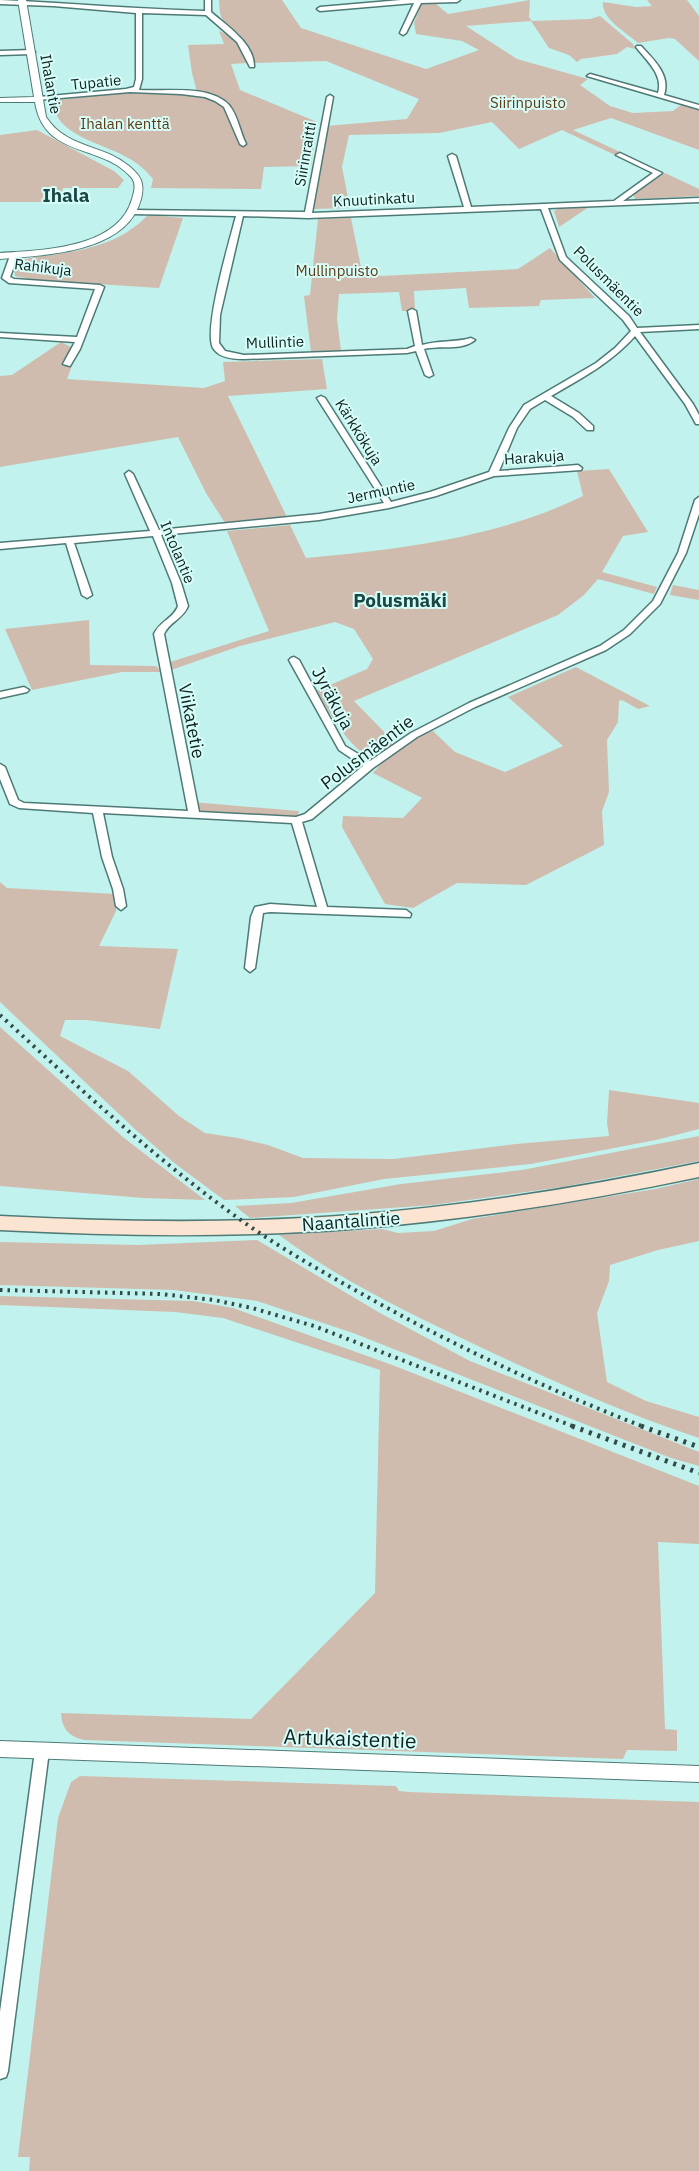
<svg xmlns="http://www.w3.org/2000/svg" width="699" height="2171" font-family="'IBM Plex Sans',sans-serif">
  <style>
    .green { fill: #d0bcae }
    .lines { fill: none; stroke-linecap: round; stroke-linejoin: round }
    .minor-casing { stroke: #4e7a76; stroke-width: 3 }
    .tertiary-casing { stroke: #4e7a76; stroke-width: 2 }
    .secondary-casing { stroke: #4e7a76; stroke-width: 3 }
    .minor { fill: #fff; fill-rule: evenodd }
    .tertiary { fill: #fff; fill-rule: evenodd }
    .secondary { fill: #fbe4d2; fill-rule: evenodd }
    .rail-far1 { stroke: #324a47; stroke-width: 4; stroke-dasharray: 2.5 5; stroke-linecap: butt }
    .rail { stroke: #324a47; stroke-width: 5; stroke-dasharray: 3 6; stroke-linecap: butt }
    .labels { text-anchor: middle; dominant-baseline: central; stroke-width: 4; stroke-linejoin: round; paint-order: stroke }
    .far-street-label { font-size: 15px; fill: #102220; stroke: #d7fdf9 }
    .far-park-label { font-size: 15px; fill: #603814; stroke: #d7fdf9 }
    .street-label { font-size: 18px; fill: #102220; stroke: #d7fdf9 }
    .far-district-label { font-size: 19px; font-weight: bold; fill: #1a4744; stroke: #d7fdf9 }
    .neighbourhood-label { font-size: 19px; font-weight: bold; fill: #1a4744; stroke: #d7fdf9 }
    .near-street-label { font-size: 21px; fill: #102220; stroke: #d7fdf9 }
  </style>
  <rect width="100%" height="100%" fill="#c2f2ed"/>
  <g class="green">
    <path d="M 219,0 L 282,0 L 301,28 L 426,69 L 479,50 L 462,41 L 416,34 L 414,23 L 422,3 L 435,3 L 448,14 L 530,0 L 529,17 L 532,21 L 590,19 L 600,16 L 633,44 L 635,49 L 627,47 L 617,54 L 581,59 L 577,62 L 569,55 L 549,48 L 531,21 L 466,26 L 517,59 L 588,79 L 580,85 L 610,106 L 633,113 L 673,111 L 681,105 L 699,109 L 699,150 L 611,118 L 573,130 L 620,152 L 615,155 L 562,130 L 519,149 L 492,122 L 439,133 L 349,135 L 342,167 L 350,208 L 313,209 L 326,126 L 407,119 L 419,99 L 326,61 L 254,63 C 252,55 250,47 245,41 C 230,20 220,33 219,0 Z"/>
    <path d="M 647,0 L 687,0 L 699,16 L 699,61 L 675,39 L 669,38 L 638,43 C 627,33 601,19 603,2 L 636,7 L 652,6 Z"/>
    <path d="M 219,31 C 236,38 243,46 247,63 L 231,64 L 240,90 L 317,122 L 311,166 L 264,167 L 261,189 L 151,188 L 153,179 C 128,146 85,148 61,122 C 56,116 54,107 51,101 L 115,93 L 190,94 L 197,92 L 192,73 L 188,45 L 224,44 Z"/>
    <path d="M 37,130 L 114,171 L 124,180 L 118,188 L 63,188 L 61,198 L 51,202 L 0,202 L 0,135 Z"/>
    <path d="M 665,173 L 699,189 L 699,196 L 635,199 L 633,194 Z"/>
    <path d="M 589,207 L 559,227 L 554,211 L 558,209 Z"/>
    <path d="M 148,215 L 183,218 L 159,288 L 35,280 L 15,276 L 14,267 L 18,262 C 29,257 41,256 53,255 C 89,249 121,243 148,215 Z"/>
    <path d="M 351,218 L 361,267 L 381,276 L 518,269 L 550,248 L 595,298 L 541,300 L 539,306 L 469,308 L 466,288 L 414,291 L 415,311 L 402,311 L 399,292 L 339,294 L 337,319 L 341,351 L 311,352 L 304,296 L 310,295 L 318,219 Z"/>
    <path d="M 61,342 L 71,347 L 66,362 L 73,363 L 67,379 L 204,388 L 225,381 L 223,362 L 322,359 L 327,389 L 228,396 L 287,517 L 225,523 L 206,493 L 178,437 L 0,467 L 0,376 L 12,375 Z"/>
    <path d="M 609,469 L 648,532 L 623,536 L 602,572 L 657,587 L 654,594 L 598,579 L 584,595 L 558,615 L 354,701 L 394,742 L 375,762 C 344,742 336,721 316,691 L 367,669 L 373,659 L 354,629 L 335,622 L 240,646 L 171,670 L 170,662 L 269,631 L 227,531 L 290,525 L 306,558 C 401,549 497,538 583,496 L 577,471 Z"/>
    <path d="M 673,585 L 699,590 L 699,600 L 670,595 Z"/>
    <path d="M 89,620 L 90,665 L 156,666 L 162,672 L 122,672 L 32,690 L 5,629 Z"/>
    <path d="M 576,667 L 650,706 L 638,709 L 622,700 L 619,701 L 618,722 L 607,740 L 609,792 L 602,811 L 604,845 L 526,885 L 457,883 L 413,908 L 385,904 L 342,827 L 343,816 L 403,818 L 422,798 L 373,773 C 394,749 401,738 433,731 L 455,752 L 505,772 L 563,746 L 508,697 Z"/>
    <path d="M 192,802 L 299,811 L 296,820 L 194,814 Z"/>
    <path d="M 0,882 L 7,888 L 116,894 L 116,911 L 99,946 L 178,949 L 160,1029 L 86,1020 L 65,1020 L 60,1036 L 128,1071 L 179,1116 L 205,1133 L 238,1138 L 268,1145 L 303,1158 L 394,1159 L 516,1144 L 609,1136 L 607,1123 L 609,1090 L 699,1103 L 699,1129 L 656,1140 L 531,1164 L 384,1179 L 294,1197 L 224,1200 L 173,1162 L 136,1130 L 0,1002 Z"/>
    <path d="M 0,1027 L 124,1138 L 205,1200 L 143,1198 L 0,1186 Z"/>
    <path d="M 699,1136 L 699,1161 L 562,1187 L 433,1205 L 250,1218 L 235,1206 L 291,1203 L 401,1184 L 522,1170 Z"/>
    <path d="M 699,1179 L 699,1241 L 658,1250 L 610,1265 L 609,1281 L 597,1313 L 607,1382 L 646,1401 L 699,1417 L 699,1438 C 623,1413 550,1380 478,1346 C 409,1313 341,1281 279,1235 L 382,1229 L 398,1233 L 434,1231 L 472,1219 L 655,1189 Z"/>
    <path d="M 257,1240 L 380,1313 L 470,1361 L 699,1452 L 699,1466 L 671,1458 L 353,1333 L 257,1301 L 174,1290 L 0,1285 L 0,1242 L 138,1245 Z"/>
    <path d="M 0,1296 L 193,1301 L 233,1308 L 395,1366 L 699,1486 L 699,1544 L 658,1542 L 665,1729 L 677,1730 L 677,1751 L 627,1750 L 623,1759 L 85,1740 C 70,1737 62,1730 61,1713 L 251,1719 L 375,1593 L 380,1370 L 223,1318 L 175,1312 L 0,1305 Z"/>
    <path d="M 80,1776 L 396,1786 L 399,1791 L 409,1792 L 699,1802 L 699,2171 L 29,2171 L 30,2157 L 18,2157 L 58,1818 L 71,1782 Z"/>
  </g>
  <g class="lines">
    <defs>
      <g id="minor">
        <path d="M 0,0 C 68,3 136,9 205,11 L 205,0 L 211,0 L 211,12 C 227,26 255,44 254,67 L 250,67 L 237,42 L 206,15 L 142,13 L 142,79 L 139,90 C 165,92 209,84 229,105 C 238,116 240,132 246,144 L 243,146 L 240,144 L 224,107 L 215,101 L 205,97 L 181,94 L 130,92 L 37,100 L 37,98 L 39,97 L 126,89 L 134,87 L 136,79 L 136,13 L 53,6 L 0,4 Z"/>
        <path d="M 401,0 L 460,0 L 457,2 L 421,3 L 406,33 L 403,35 L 400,33 L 414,3 L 320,11 L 317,9 L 320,7 Z"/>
        <path d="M 637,46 L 641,46 C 653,59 671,75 664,95 L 699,105 L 699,109 L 587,76 L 590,74 L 658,93 C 664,75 646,60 636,47 Z"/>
        <path d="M 0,51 L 32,50 L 35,52 L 32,54 L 0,55 Z"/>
        <path d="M 330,95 L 333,97 L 312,213 L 464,207 L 448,156 L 452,154 L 456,156 L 471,207 L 614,201 L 653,173 L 618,156 L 616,155 L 620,153 L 662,173 L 623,201 L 699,198 L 699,202 L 548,208 L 566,257 L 629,316 L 637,328 L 699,325 L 699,329 L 640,332 L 693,404 L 699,415 L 699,424 L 696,424 L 685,404 L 635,336 C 611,363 582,378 551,396 L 579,413 L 593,426 L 593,430 L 587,430 L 573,417 L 545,400 L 530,409 L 517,428 L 499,471 L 578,465 L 582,468 L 581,470 L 494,476 L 436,496 L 389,508 L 319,520 L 161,535 L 181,583 L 188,606 C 183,619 169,622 164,634 L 199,812 L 296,817 L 305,814 L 363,766 L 339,750 L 289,660 L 291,658 L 294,657 L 299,660 L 345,746 L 370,761 L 411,733 L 469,703 L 600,646 L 624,630 L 653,601 L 678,553 L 695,500 L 699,497 L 699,514 L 686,553 L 660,604 L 630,634 L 606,650 L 475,707 L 417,737 L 373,768 L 312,819 L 302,822 L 327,907 L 406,910 L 411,914 L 410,917 L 270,912 L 263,913 L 255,968 L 250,972 L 245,968 L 251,917 L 255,907 L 270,904 L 317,907 L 292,823 L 103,813 L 112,857 L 123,889 L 126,906 L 121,910 L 116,906 L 113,889 L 102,857 L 93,813 L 19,808 L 10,804 L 0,779 L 0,764 L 5,767 L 18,800 L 24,803 L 188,811 L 154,634 C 160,621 174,618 178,606 L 172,583 L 153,536 L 74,543 L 92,595 L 87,598 L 82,595 L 66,543 L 0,549 L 0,543 L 150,531 L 125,474 L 129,471 L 133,474 L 159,530 L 319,514 L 384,503 L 317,398 L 321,396 L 325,398 L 391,502 L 430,492 L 489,472 L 509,428 L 524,405 L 596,363 L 615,348 L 631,331 L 623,320 L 560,260 L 541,209 L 308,218 L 243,216 L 220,315 L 219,343 L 225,351 L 244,355 L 407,349 L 415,346 L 408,311 L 412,309 L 416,311 L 422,345 C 439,340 454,343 471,338 L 475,340 C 462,351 440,345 424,349 L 433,375 L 429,377 L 425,375 L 416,351 L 407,353 L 244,359 C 233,359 219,358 213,348 C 203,330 230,239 236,216 L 133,214 L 129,212 L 133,210 L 305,212 L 327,97 Z"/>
        <path d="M 11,253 L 18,255 L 10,277 L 14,279 L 100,285 L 104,287 L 80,349 L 70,366 L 63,364 L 75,342 L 0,337 L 0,333 L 77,337 L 95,289 L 9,283 L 2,278 Z"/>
        <path d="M 24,687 L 29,690 L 27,692 L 0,698 L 0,692 Z"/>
        <path d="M 42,1744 L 47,1746 L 49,1751 L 8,2071 L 6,2077 L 0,2079 L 0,2012 L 35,1751 L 37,1746 Z"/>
      </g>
      <g id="tertiary">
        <path d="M 18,0 L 26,0 L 46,117 C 67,149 103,144 129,166 C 141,176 145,183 141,199 C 127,253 46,255 0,259 L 0,253 C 42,250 118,249 132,199 C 134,192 137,184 131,177 C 101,143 44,159 35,102 L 0,102 L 0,98 L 34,97 Z"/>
        <path d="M 0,1741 L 699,1766 L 699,1782 L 0,1757 Z"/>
      </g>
      <path id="secondary" d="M 699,1163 L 699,1177 C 584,1201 469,1220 351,1229 C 234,1238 117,1236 0,1230 L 0,1216 C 117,1222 234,1224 351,1215 C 469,1206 584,1187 699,1163 Z"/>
    </defs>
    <use href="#minor" class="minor-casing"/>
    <use href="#tertiary" class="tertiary-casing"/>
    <use href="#secondary" class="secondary-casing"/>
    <use href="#minor" class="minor"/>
    <use href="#tertiary" class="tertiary"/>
    <use href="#secondary" class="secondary"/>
    <g class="rail-far1">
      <path d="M 0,1015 C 77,1086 153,1157 238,1218 C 278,1247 321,1271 364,1295 C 454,1346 547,1389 644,1427"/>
      <path d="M 0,1290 L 161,1294 L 214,1300 L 252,1308 L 314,1326 L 575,1427"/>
    </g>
    <g class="rail">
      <path d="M 572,1426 L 699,1473"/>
      <path d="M 641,1426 L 699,1447"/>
    </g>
  </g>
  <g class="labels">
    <g class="far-street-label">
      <text transform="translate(96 82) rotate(-6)">Tupatie</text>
      <text transform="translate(51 84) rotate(80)">Ihalantie</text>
      <text transform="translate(305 154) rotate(-80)">Siirinraitti</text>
      <text transform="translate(374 199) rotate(-3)">Knuutinkatu</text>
      <text transform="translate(43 267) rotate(7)">Rahikuja</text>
      <text transform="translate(609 281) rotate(45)">Polusmäentie</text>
      <text transform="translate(275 342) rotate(-2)">Mullintie</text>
      <text transform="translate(359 432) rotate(58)">Kärkkökuja</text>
      <text transform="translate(534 457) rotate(-4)">Harakuja</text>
      <text transform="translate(381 491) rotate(-12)">Jermuntie</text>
      <text transform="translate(178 552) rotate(67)">Intolantie</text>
    </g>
    <g class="far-park-label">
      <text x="528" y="102">Siirinpuisto</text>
      <text x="125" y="123">Ihalan kenttä</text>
      <text x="337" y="270">Mullinpuisto</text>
    </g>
    <g class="street-label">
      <text transform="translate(333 698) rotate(62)">Jyräkuja</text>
      <text transform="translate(192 721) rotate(79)">Viikatetie</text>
      <text transform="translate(367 752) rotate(-37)">Polusmäentie</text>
      <text transform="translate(351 1221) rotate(-4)">Naantalintie</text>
    </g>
    <g class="far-district-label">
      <text x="66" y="195">Ihala</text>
    </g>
    <g class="neighbourhood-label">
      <text x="400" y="600">Polusmäki</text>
    </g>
    <g class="near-street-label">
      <text transform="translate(350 1738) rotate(2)">Artukaistentie</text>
    </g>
  </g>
</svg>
